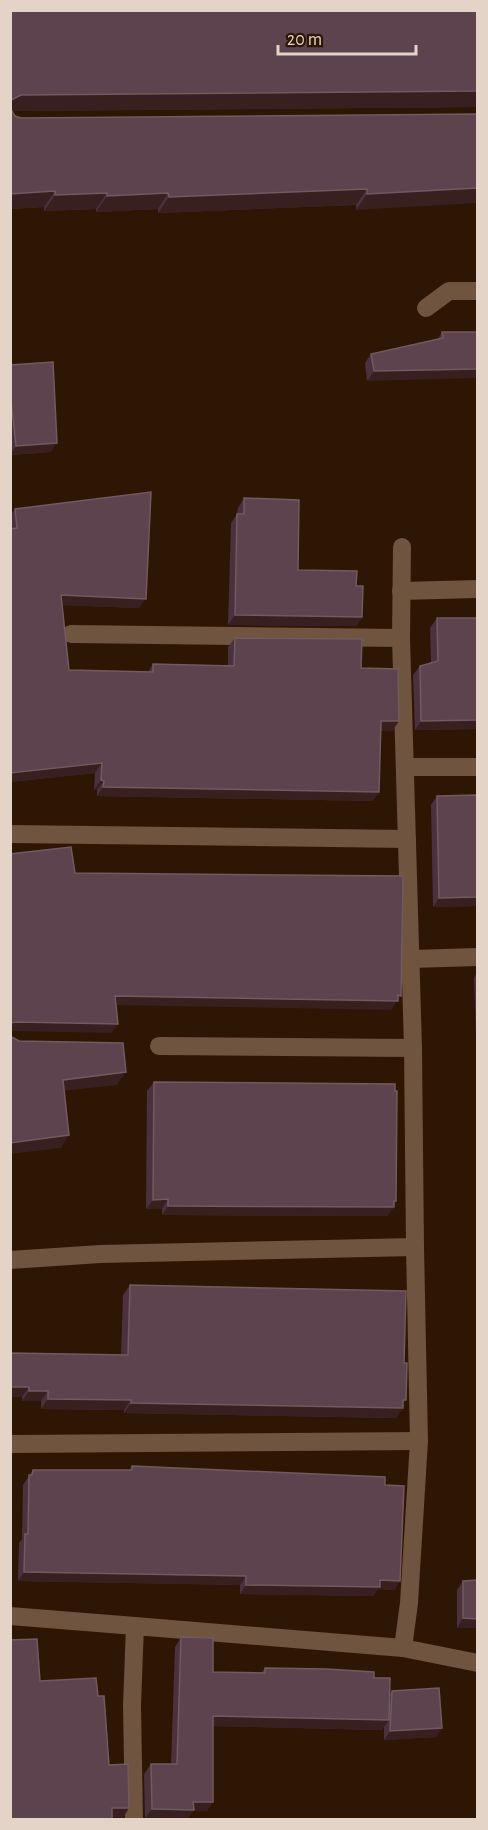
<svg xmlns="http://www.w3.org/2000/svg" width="488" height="1830" font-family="'Alegreya Sans',sans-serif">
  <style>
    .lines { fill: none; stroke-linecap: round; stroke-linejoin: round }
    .minor { stroke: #6f543f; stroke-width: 18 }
    .wall { fill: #4b313e }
    .shaded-wall { fill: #381f20 }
    .building { fill: #5c434d; stroke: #715a60; stroke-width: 1.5 }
  </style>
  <rect width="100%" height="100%" fill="#2d1603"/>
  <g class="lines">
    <g class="minor">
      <path d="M 426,308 L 449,291 L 478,291"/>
      <path d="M 401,591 L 478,589"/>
      <path d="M 71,634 L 401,638"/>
      <path d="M 405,767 L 478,767"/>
      <path d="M 10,834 L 407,839"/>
      <path d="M 411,959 L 478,957"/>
      <path d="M 159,1046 L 413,1048"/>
      <path d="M 10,1260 L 100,1254 L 415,1247"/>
      <path d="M 10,1444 L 419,1441"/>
      <path d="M 10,1616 L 135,1626"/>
      <path d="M 403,1648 L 478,1663"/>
      <path d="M 134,1820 L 132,1705 L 135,1626 L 403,1648 L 409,1603 L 419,1441 L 415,1247 L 413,1048 L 401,638 L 402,547"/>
    </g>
  </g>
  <g class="wall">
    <path d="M 10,10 L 477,107 L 12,111 L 15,116 L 21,118 L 477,114 L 356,210 L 356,205 L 158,213 L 158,209 L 96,212 L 96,209 L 44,211 L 44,207 L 10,209 Z"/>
    <path d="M 442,332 L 477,332 L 367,381 L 365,363 L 371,354 L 438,339 Z"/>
    <path d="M 10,365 L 51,452 L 10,455 Z"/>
    <path d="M 244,498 L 298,570 L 356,586 L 362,617 L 356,626 L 228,625 L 231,523 L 237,514 L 238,508 Z"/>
    <path d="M 15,509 L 139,608 L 62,605 L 69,670 L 148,672 L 153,664 L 228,666 L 228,647 L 235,638 L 361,668 L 399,721 L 392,731 L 380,731 L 379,792 L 372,801 L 97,796 L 97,790 L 94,790 L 95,773 L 10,782 L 10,516 Z"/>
    <path d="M 437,618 L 477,729 L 415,730 L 413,675 L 420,666 L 431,663 L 430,628 Z"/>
    <path d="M 477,795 L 477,906 L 433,907 L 431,805 L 437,796 Z"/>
    <path d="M 477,972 L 477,1066 L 474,978 Z"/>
    <path d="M 154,1082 L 396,1201 L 394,1205 L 394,1207 L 387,1216 L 162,1215 L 162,1209 L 146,1209 L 147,1091 Z"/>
    <path d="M 130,1285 L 403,1405 L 396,1418 L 124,1413 L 124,1410 L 41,1409 L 41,1401 L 22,1401 L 22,1397 L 10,1397 L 10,1353 L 121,1355 L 123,1295 Z"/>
    <path d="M 132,1466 L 385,1485 L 400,1581 L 394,1590 L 378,1589 L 373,1596 L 240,1594 L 240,1585 L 18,1581 L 19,1543 L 22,1539 L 23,1485 L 33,1470 L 129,1470 Z"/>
    <path d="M 477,1580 L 477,1635 L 476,1635 L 476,1628 L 457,1628 L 457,1590 L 463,1581 Z"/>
    <path d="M 181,1637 L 213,1672 L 261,1673 L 265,1668 L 374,1678 L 389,1695 L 392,1691 L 442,1728 L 436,1737 L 384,1740 L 384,1726 L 382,1730 L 213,1726 L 207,1811 L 193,1811 L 187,1819 L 145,1818 L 144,1774 L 151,1764 L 171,1764 L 175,1647 Z"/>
  </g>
  <g class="shaded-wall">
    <path d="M 477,91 L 477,107 L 10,111 L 10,102 L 21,95 Z"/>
    <path d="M 477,188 L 477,203 L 356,210 L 367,194 Z"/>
    <path d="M 367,189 L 356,205 L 158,213 L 169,197 Z"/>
    <path d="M 55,191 L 44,207 L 10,209 L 10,194 Z"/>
    <path d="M 107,193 L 96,209 L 44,211 L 55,195 Z"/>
    <path d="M 168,193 L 158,209 L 96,212 L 107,196 Z"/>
    <path d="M 477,369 L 477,378 L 367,381 L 374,371 Z"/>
    <path d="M 57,443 L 51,452 L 10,455 L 16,446 Z"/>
    <path d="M 61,595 L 146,599 L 139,608 L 54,605 Z"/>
    <path d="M 235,615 L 362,617 L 356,626 L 228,625 Z"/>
    <path d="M 477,720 L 477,729 L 415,730 L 421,721 Z"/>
    <path d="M 381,721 L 399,721 L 392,731 L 374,731 Z"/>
    <path d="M 102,763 L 95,773 L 10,782 L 10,773 Z"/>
    <path d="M 101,780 L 104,781 L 97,790 L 94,790 Z"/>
    <path d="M 103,787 L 379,792 L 372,801 L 97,796 Z"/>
    <path d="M 477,897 L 477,906 L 433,907 L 439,898 Z"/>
    <path d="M 398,995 L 401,996 L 391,1010 L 108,1005 L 115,996 Z"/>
    <path d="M 17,1022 L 118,1024 L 111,1033 L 10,1031 L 10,1023 Z"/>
    <path d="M 126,1072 L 117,1085 L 54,1092 L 63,1080 Z"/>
    <path d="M 69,1135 L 61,1148 L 10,1154 L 10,1143 Z"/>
    <path d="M 168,1199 L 162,1209 L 146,1209 L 153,1200 Z"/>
    <path d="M 394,1201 L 396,1201 L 392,1207 L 394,1207 L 387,1216 L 162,1215 L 168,1206 Z"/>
    <path d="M 10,1387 L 29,1387 L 22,1397 L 10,1397 Z"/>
    <path d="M 29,1391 L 48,1391 L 41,1401 L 22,1401 Z"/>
    <path d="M 48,1399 L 131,1400 L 124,1410 L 41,1409 Z"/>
    <path d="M 403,1400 L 406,1400 L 400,1408 L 403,1408 L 396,1418 L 124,1413 L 131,1403 Z"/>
    <path d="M 24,1572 L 246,1576 L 240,1585 L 18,1581 Z"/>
    <path d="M 380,1580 L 400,1581 L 394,1590 L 378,1589 L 373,1596 L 240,1594 L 246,1585 Z"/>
    <path d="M 463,1618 L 477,1619 L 477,1625 L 476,1628 L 457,1628 Z"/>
    <path d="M 213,1716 L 389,1720 L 382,1730 L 207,1726 Z"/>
    <path d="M 442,1728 L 436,1737 L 384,1740 L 390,1731 Z"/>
    <path d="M 193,1802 L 213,1802 L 207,1811 L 193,1811 L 187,1819 L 145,1818 L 152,1809 Z"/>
    <path d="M 112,1808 L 129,1808 L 123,1818 L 105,1817 Z"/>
  </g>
  <g class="building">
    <path d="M 10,10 L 477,10 L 477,91 L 21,95 L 11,100 L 10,104 Z"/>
    <path d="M 10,108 L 15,116 L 21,118 L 477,114 L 477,188 L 367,194 L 367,189 L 169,197 L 168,193 L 107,196 L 107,193 L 55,195 L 55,191 L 10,194 Z"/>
    <path d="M 442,332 L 477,332 L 477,369 L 374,371 L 371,354 L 443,338 Z"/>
    <path d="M 53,362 L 57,443 L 16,446 L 10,391 L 10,365 Z"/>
    <path d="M 151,492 L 146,599 L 61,595 L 69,670 L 153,672 L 153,664 L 234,666 L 235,638 L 362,639 L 361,668 L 398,669 L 399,721 L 381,721 L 379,792 L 103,787 L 104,781 L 101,780 L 102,763 L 10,773 L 10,529 L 17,528 L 15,509 Z"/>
    <path d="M 244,498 L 299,500 L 298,570 L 357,571 L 356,586 L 363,586 L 362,617 L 235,615 L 237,514 L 244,514 Z"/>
    <path d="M 437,618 L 477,618 L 477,720 L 421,721 L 420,666 L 438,661 Z"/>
    <path d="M 477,795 L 477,897 L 439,898 L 437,796 Z"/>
    <path d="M 71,847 L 75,873 L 403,876 L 401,996 L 398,995 L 398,1001 L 115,996 L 118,1024 L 17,1022 L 10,1023 L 10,854 Z"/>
    <path d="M 10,1036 L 19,1041 L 123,1043 L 126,1072 L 63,1080 L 69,1135 L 10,1143 Z"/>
    <path d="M 154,1082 L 395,1084 L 395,1091 L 397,1091 L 396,1201 L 394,1201 L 394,1207 L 168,1206 L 168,1199 L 153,1200 Z"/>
    <path d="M 130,1285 L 406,1291 L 404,1363 L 407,1363 L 406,1400 L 403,1400 L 403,1408 L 131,1403 L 131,1400 L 48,1399 L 48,1391 L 29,1391 L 29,1387 L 10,1387 L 10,1353 L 128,1355 Z"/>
    <path d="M 132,1466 L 385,1477 L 385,1485 L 404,1486 L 400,1581 L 380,1580 L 380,1587 L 246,1585 L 246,1576 L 24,1572 L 25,1534 L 28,1534 L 29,1475 L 32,1475 L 33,1470 L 132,1470 Z"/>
    <path d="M 477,1580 L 477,1619 L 463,1618 L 463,1581 Z"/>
    <path d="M 181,1637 L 213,1638 L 213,1672 L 265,1673 L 265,1668 L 327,1669 L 374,1672 L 374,1678 L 390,1678 L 389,1720 L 213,1716 L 213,1802 L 193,1802 L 194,1810 L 152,1809 L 151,1764 L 177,1764 Z"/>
    <path d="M 37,1639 L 40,1681 L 96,1678 L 98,1696 L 104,1696 L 109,1765 L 128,1764 L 129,1808 L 112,1808 L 112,1820 L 10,1820 L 10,1640 Z"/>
    <path d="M 439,1688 L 442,1728 L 390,1731 L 392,1691 Z"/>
  </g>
  <rect width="488" height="1830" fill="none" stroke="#e4d4c8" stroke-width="24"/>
  <path d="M278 45v9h138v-9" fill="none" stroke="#e4d4c8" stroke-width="3"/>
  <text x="287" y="45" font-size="18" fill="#e4d4c8" stroke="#2d1603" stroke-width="4.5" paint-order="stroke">20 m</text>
</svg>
